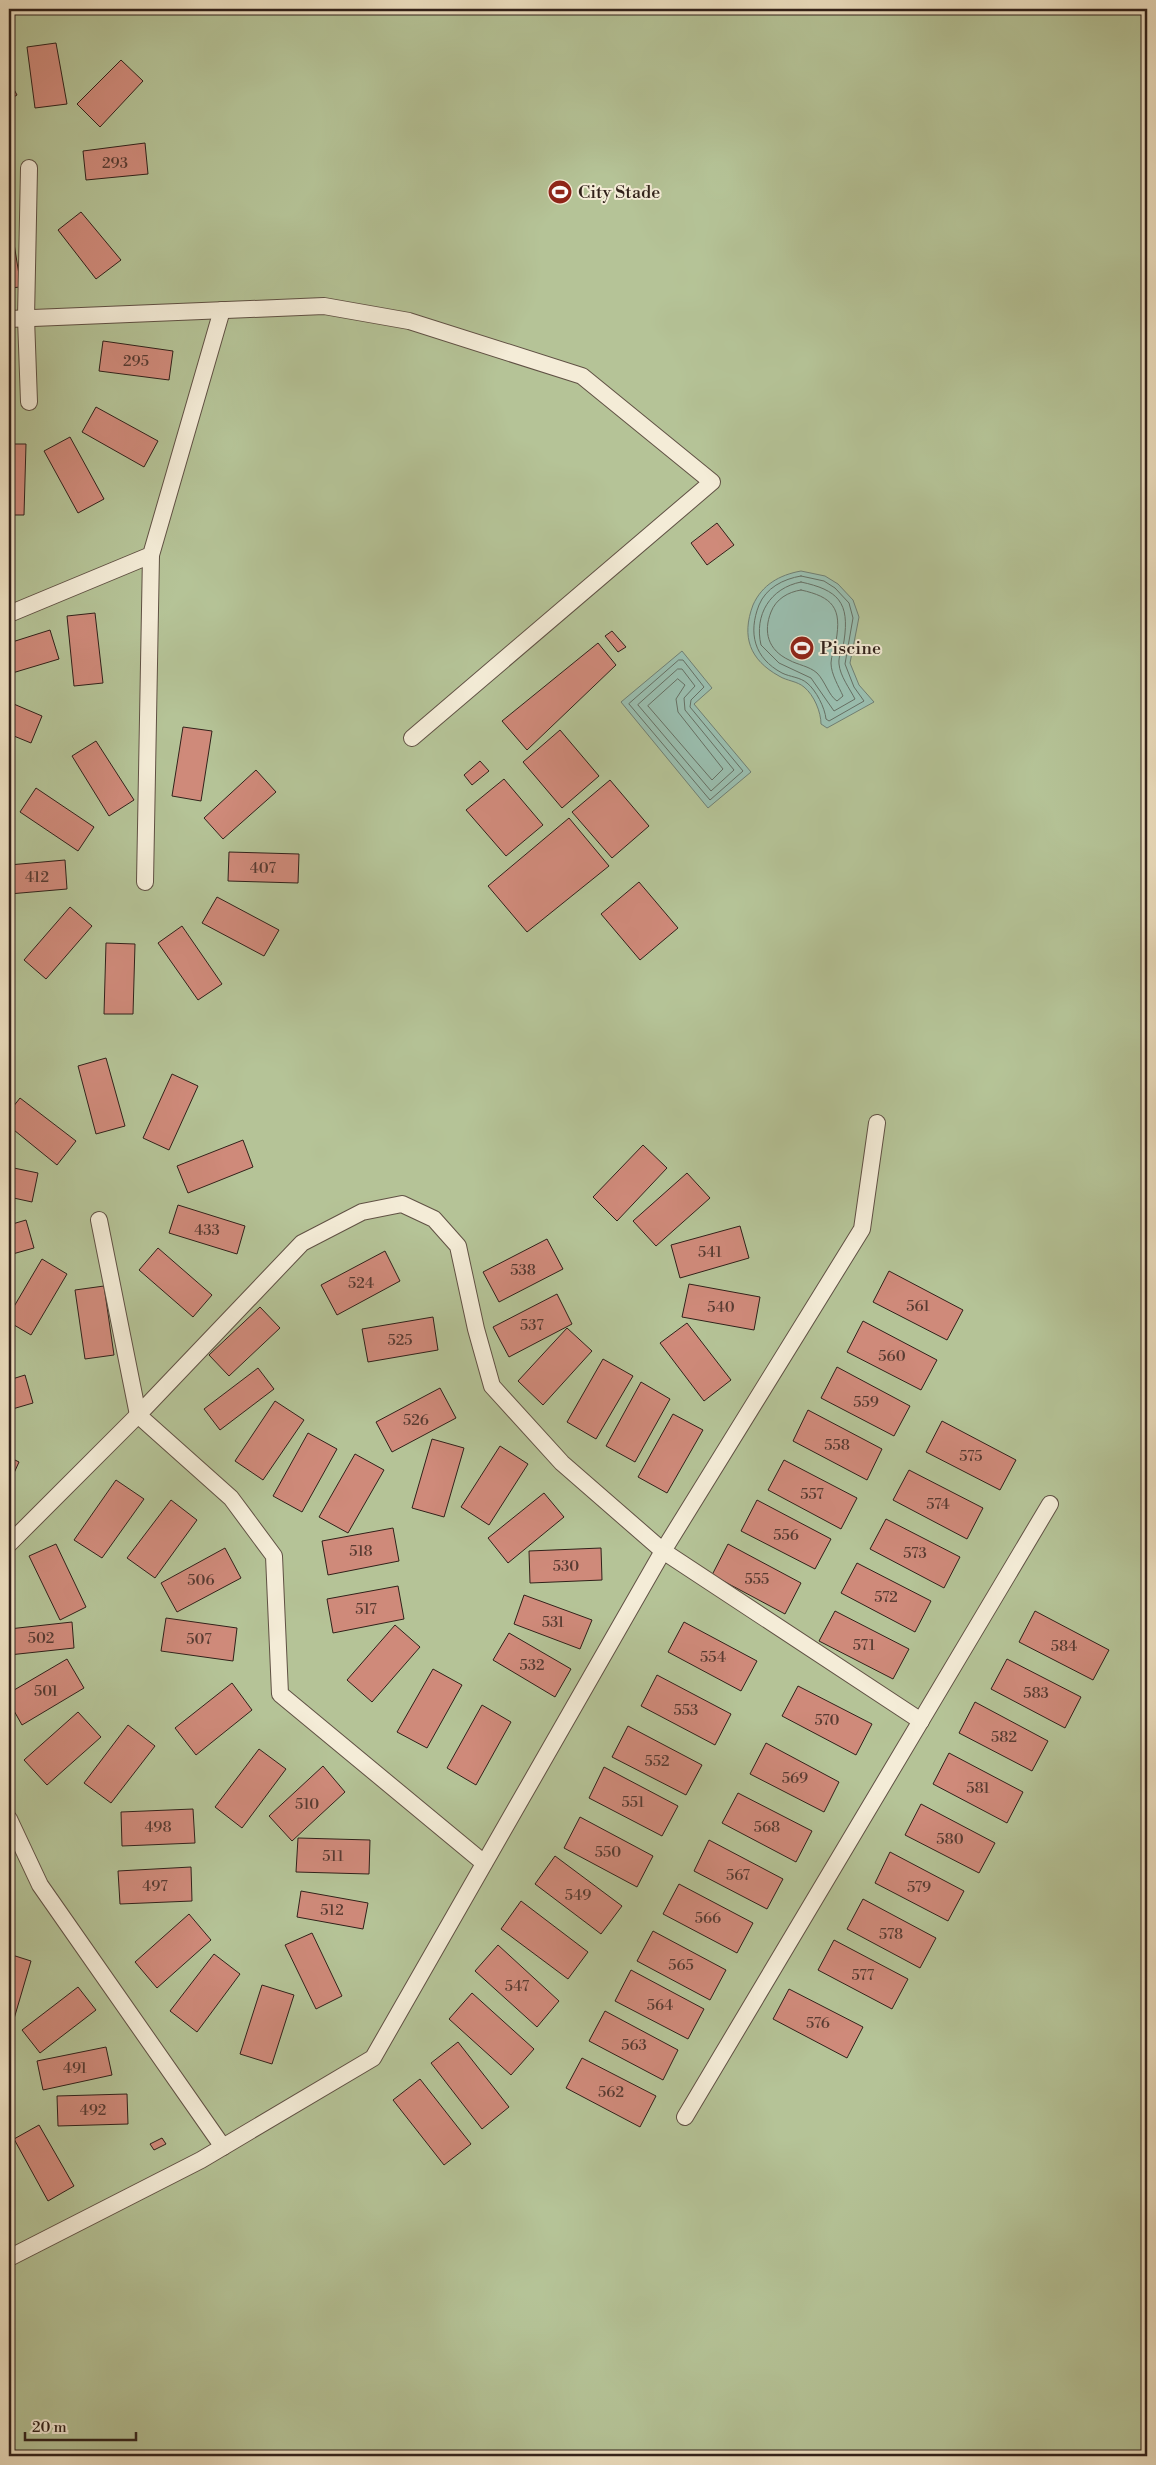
<svg xmlns="http://www.w3.org/2000/svg" width="1156" height="2465" font-family="'Libre Bodoni',serif">
  <style>
    .green { fill: #b5c397; stroke: #737258 }
    .water { fill: #9abeaf; stroke: #707f73 }
    .lines { fill: none; stroke-linecap: round; stroke-linejoin: round }
    .shore { stroke: #667064; stroke-width: 1 }
    .building { fill: #cf8a7a; stroke: #31211a }
    .lane-casing { stroke: #605144; stroke-width: 18 }
    .lane { stroke: #f4ecd7; stroke-width: 16 }
    .labels { text-anchor: middle; dominant-baseline: central; stroke-width: 4; stroke-linejoin: round; paint-order: stroke }
    .number-label { font-size: 15px; fill: #583b32 }
    .poi-label { font-size: 18px; fill: #31211a; stroke: #f4ecd7; text-anchor: start }
  </style>
  <rect width="100%" height="100%" fill="#eee1c2"/>
  <filter id="stains"><feTurbulence type="fractalNoise" baseFrequency=".004" numOctaves="4"/><feColorMatrix values="0 0 0 0 .2 0 0 0 0 .09 0 0 0 0 .02 0 0 0 .5 -.17"/></filter>
  <radialGradient id="worn" r=".72"><stop offset=".6" stop-color="#630" stop-opacity="0"/><stop offset="1" stop-color="#630" stop-opacity=".3"/></radialGradient>
  <rect class="green" x="9" y="9" width="1138" height="2447"/>
  <g class="water">
    <path d="M 801,571 L 825,576 L 838,584 L 853,600 L 859,617 L 850,663 L 859,685 L 874,702 L 827,728 L 821,724 C 821,712 814,695 804,687 C 797,681 787,681 779,676 C 750,660 741,637 753,605 C 762,585 779,575 801,571 Z"/>
    <path d="M 682,651 L 712,688 L 694,704 L 751,772 L 708,808 L 621,702 Z"/>
  </g>
  <g class="lines">
    <g class="shore">
      <path d="M 801,576 L 824,581 L 835,588 L 849,603 L 853,618 L 845,664 L 854,687 L 864,701 L 829,721 L 826,719 C 825,708 816,690 807,683 C 800,677 790,677 782,673 C 754,658 748,633 759,605 C 766,588 783,579 801,576 Z"/>
      <path d="M 801,582 C 838,590 850,602 844,641 C 843,648 838,656 839,664 C 840,676 850,689 855,699 L 834,711 L 811,678 L 779,663 L 761,645 C 754,615 770,588 801,582 Z"/>
      <path d="M 801,590 C 833,597 842,608 836,641 C 835,648 831,656 831,663 C 831,674 839,687 843,696 L 837,701 C 829,696 825,681 817,673 C 809,666 798,665 789,660 C 768,650 763,632 771,612 C 776,599 788,592 801,590 Z"/>
      <path d="M 679,660 L 683,660 L 704,687 L 691,700 L 690,707 L 743,771 L 710,800 L 629,704 Z"/>
      <path d="M 678,669 L 682,669 L 695,686 L 684,698 L 685,710 L 734,770 L 711,791 L 638,705 Z"/>
      <path d="M 678,679 L 685,685 L 676,699 L 678,712 L 723,769 L 712,780 L 648,706 Z"/>
    </g>
  </g>
  <g class="building">
    <path d="M 56,43 L 67,104 L 35,108 L 27,47 Z"/>
    <path d="M 121,60 L 143,81 L 100,127 L 77,104 Z"/>
    <path d="M 9,80 L 17,95 L 9,100 Z"/>
    <path d="M 145,143 L 148,174 L 86,180 L 83,151 Z"/>
    <path d="M 81,212 L 121,260 L 96,279 L 58,230 Z"/>
    <path d="M 11,225 L 21,287 L 9,288 L 9,226 Z"/>
    <path d="M 103,341 L 173,351 L 169,380 L 99,371 Z"/>
    <path d="M 96,407 L 158,441 L 144,467 L 82,432 Z"/>
    <path d="M 70,437 L 104,499 L 78,513 L 44,451 Z"/>
    <path d="M 9,444 L 26,444 L 24,515 L 9,515 Z"/>
    <path d="M 717,523 L 734,545 L 707,565 L 691,543 Z"/>
    <path d="M 95,613 L 103,683 L 74,686 L 67,616 Z"/>
    <path d="M 50,630 L 59,659 L 9,674 L 9,643 Z"/>
    <path d="M 612,631 L 626,647 L 618,652 L 605,636 Z"/>
    <path d="M 598,643 L 616,665 L 527,750 L 502,721 Z"/>
    <path d="M 9,702 L 42,716 L 31,743 L 9,734 Z"/>
    <path d="M 183,727 L 212,731 L 201,801 L 172,796 Z"/>
    <path d="M 560,730 L 599,776 L 562,808 L 523,762 Z"/>
    <path d="M 96,741 L 134,800 L 109,816 L 72,756 Z"/>
    <path d="M 480,761 L 489,771 L 472,785 L 464,775 Z"/>
    <path d="M 256,770 L 276,792 L 223,839 L 204,818 Z"/>
    <path d="M 504,779 L 543,825 L 506,856 L 466,810 Z"/>
    <path d="M 610,780 L 649,826 L 612,858 L 572,812 Z"/>
    <path d="M 36,788 L 94,827 L 78,851 L 20,812 Z"/>
    <path d="M 569,818 L 609,866 L 527,932 L 488,886 Z"/>
    <path d="M 229,852 L 299,854 L 298,883 L 228,881 Z"/>
    <path d="M 65,860 L 67,889 L 9,894 L 9,865 Z"/>
    <path d="M 639,882 L 678,928 L 640,960 L 601,914 Z"/>
    <path d="M 217,897 L 279,930 L 264,956 L 202,923 Z"/>
    <path d="M 70,907 L 92,926 L 46,979 L 24,960 Z"/>
    <path d="M 182,926 L 222,984 L 198,1000 L 158,943 Z"/>
    <path d="M 106,943 L 135,944 L 133,1014 L 104,1014 Z"/>
    <path d="M 106,1058 L 125,1126 L 96,1134 L 78,1066 Z"/>
    <path d="M 172,1074 L 198,1086 L 169,1150 L 143,1138 Z"/>
    <path d="M 20,1098 L 76,1141 L 57,1165 L 9,1126 L 9,1112 Z"/>
    <path d="M 243,1140 L 253,1167 L 188,1193 L 177,1166 Z"/>
    <path d="M 643,1145 L 667,1168 L 617,1221 L 593,1197 Z"/>
    <path d="M 9,1167 L 38,1173 L 32,1202 L 9,1197 Z"/>
    <path d="M 687,1173 L 710,1198 L 656,1246 L 633,1221 Z"/>
    <path d="M 178,1205 L 245,1226 L 237,1254 L 169,1233 Z"/>
    <path d="M 26,1220 L 34,1248 L 9,1255 L 9,1225 Z"/>
    <path d="M 740,1226 L 749,1258 L 680,1278 L 671,1245 Z"/>
    <path d="M 547,1239 L 563,1269 L 499,1302 L 483,1272 Z"/>
    <path d="M 158,1248 L 212,1295 L 193,1317 L 139,1270 Z"/>
    <path d="M 385,1251 L 400,1281 L 337,1315 L 321,1285 Z"/>
    <path d="M 42,1259 L 67,1274 L 31,1335 L 9,1322 L 9,1315 Z"/>
    <path d="M 889,1271 L 963,1310 L 947,1340 L 873,1302 Z"/>
    <path d="M 689,1284 L 760,1297 L 754,1330 L 682,1317 Z"/>
    <path d="M 104,1286 L 114,1355 L 85,1359 L 75,1290 Z"/>
    <path d="M 557,1294 L 572,1324 L 509,1357 L 493,1327 Z"/>
    <path d="M 260,1307 L 280,1328 L 229,1376 L 209,1355 Z"/>
    <path d="M 433,1317 L 438,1350 L 368,1362 L 362,1329 Z"/>
    <path d="M 863,1321 L 937,1360 L 921,1390 L 847,1352 Z"/>
    <path d="M 687,1323 L 731,1380 L 704,1401 L 660,1343 Z"/>
    <path d="M 567,1328 L 592,1351 L 543,1405 L 518,1381 Z"/>
    <path d="M 603,1359 L 633,1376 L 596,1439 L 567,1422 Z"/>
    <path d="M 837,1367 L 910,1406 L 894,1436 L 821,1398 Z"/>
    <path d="M 258,1368 L 274,1389 L 220,1430 L 204,1409 Z"/>
    <path d="M 25,1375 L 33,1403 L 9,1410 L 9,1380 Z"/>
    <path d="M 641,1382 L 670,1399 L 635,1462 L 606,1446 Z"/>
    <path d="M 440,1388 L 456,1418 L 392,1452 L 376,1422 Z"/>
    <path d="M 275,1401 L 304,1420 L 263,1480 L 235,1461 Z"/>
    <path d="M 808,1410 L 882,1449 L 867,1480 L 793,1441 Z"/>
    <path d="M 673,1414 L 703,1430 L 667,1493 L 638,1477 Z"/>
    <path d="M 942,1421 L 1016,1460 L 1000,1490 L 926,1452 Z"/>
    <path d="M 308,1433 L 337,1449 L 302,1512 L 273,1496 Z"/>
    <path d="M 432,1439 L 464,1448 L 444,1517 L 412,1508 Z"/>
    <path d="M 500,1446 L 528,1464 L 489,1525 L 461,1507 Z"/>
    <path d="M 355,1454 L 384,1470 L 348,1533 L 319,1517 Z"/>
    <path d="M 9,1457 L 19,1462 L 9,1484 Z"/>
    <path d="M 784,1460 L 857,1498 L 841,1529 L 768,1490 Z"/>
    <path d="M 909,1470 L 983,1508 L 967,1539 L 893,1500 Z"/>
    <path d="M 116,1480 L 144,1499 L 102,1558 L 74,1540 Z"/>
    <path d="M 544,1493 L 564,1517 L 508,1563 L 488,1538 Z"/>
    <path d="M 171,1500 L 197,1520 L 155,1578 L 127,1558 Z"/>
    <path d="M 757,1500 L 831,1539 L 815,1569 L 741,1531 Z"/>
    <path d="M 886,1519 L 960,1557 L 944,1588 L 870,1549 Z"/>
    <path d="M 393,1528 L 399,1561 L 328,1575 L 322,1541 Z"/>
    <path d="M 56,1544 L 86,1607 L 60,1620 L 29,1556 Z"/>
    <path d="M 728,1544 L 801,1583 L 785,1614 L 712,1575 Z"/>
    <path d="M 225,1548 L 241,1578 L 177,1612 L 161,1583 Z"/>
    <path d="M 601,1548 L 602,1580 L 530,1583 L 529,1551 Z"/>
    <path d="M 857,1563 L 931,1601 L 915,1632 L 841,1593 Z"/>
    <path d="M 398,1586 L 404,1619 L 333,1633 L 327,1599 Z"/>
    <path d="M 524,1595 L 592,1620 L 580,1649 L 514,1624 Z"/>
    <path d="M 835,1611 L 909,1649 L 893,1679 L 819,1641 Z"/>
    <path d="M 1035,1611 L 1109,1650 L 1093,1680 L 1019,1642 Z"/>
    <path d="M 166,1618 L 237,1628 L 233,1661 L 161,1651 Z"/>
    <path d="M 72,1622 L 74,1648 L 9,1655 L 9,1629 Z"/>
    <path d="M 684,1622 L 757,1661 L 741,1691 L 668,1652 Z"/>
    <path d="M 395,1625 L 420,1647 L 372,1702 L 347,1680 Z"/>
    <path d="M 509,1633 L 571,1669 L 555,1697 L 493,1660 Z"/>
    <path d="M 67,1659 L 84,1688 L 22,1725 L 9,1702 L 9,1693 Z"/>
    <path d="M 1007,1659 L 1081,1697 L 1065,1728 L 991,1689 Z"/>
    <path d="M 433,1669 L 462,1685 L 427,1748 L 397,1732 Z"/>
    <path d="M 657,1675 L 731,1714 L 715,1745 L 641,1706 Z"/>
    <path d="M 232,1683 L 252,1710 L 196,1755 L 175,1728 Z"/>
    <path d="M 798,1686 L 872,1724 L 856,1755 L 782,1716 Z"/>
    <path d="M 975,1702 L 1048,1741 L 1032,1771 L 959,1733 Z"/>
    <path d="M 482,1705 L 511,1722 L 476,1785 L 447,1768 Z"/>
    <path d="M 78,1712 L 101,1737 L 47,1785 L 24,1760 Z"/>
    <path d="M 128,1725 L 155,1746 L 111,1803 L 84,1783 Z"/>
    <path d="M 628,1726 L 702,1765 L 686,1795 L 612,1757 Z"/>
    <path d="M 766,1743 L 839,1782 L 824,1812 L 750,1774 Z"/>
    <path d="M 259,1749 L 286,1769 L 242,1828 L 215,1807 Z"/>
    <path d="M 949,1753 L 1023,1792 L 1007,1823 L 933,1784 Z"/>
    <path d="M 323,1766 L 345,1792 L 292,1841 L 269,1816 Z"/>
    <path d="M 604,1767 L 678,1806 L 662,1836 L 589,1798 Z"/>
    <path d="M 738,1793 L 812,1831 L 796,1862 L 722,1823 Z"/>
    <path d="M 921,1804 L 995,1843 L 979,1873 L 905,1835 Z"/>
    <path d="M 193,1809 L 195,1843 L 122,1846 L 121,1812 Z"/>
    <path d="M 580,1817 L 653,1856 L 637,1887 L 564,1848 Z"/>
    <path d="M 298,1838 L 370,1840 L 369,1874 L 296,1872 Z"/>
    <path d="M 709,1840 L 783,1879 L 767,1909 L 694,1871 Z"/>
    <path d="M 890,1852 L 964,1891 L 948,1921 L 875,1883 Z"/>
    <path d="M 555,1856 L 622,1906 L 601,1934 L 535,1884 Z"/>
    <path d="M 191,1867 L 192,1901 L 120,1904 L 118,1871 Z"/>
    <path d="M 679,1884 L 753,1923 L 737,1953 L 663,1914 Z"/>
    <path d="M 301,1891 L 368,1903 L 363,1929 L 297,1917 Z"/>
    <path d="M 863,1899 L 936,1938 L 920,1968 L 847,1929 Z"/>
    <path d="M 521,1901 L 588,1952 L 568,1979 L 501,1929 Z"/>
    <path d="M 189,1914 L 211,1940 L 157,1988 L 135,1962 Z"/>
    <path d="M 653,1931 L 726,1970 L 710,2000 L 637,1961 Z"/>
    <path d="M 312,1933 L 342,1996 L 316,2009 L 285,1945 Z"/>
    <path d="M 834,1940 L 908,1979 L 892,2009 L 818,1970 Z"/>
    <path d="M 498,1945 L 559,2001 L 537,2027 L 475,1971 Z"/>
    <path d="M 9,1954 L 31,1961 L 11,2029 L 9,2028 Z"/>
    <path d="M 214,1954 L 240,1974 L 197,2032 L 170,2011 Z"/>
    <path d="M 631,1970 L 704,2009 L 688,2039 L 615,2001 Z"/>
    <path d="M 262,1985 L 294,1995 L 272,2064 L 240,2054 Z"/>
    <path d="M 78,1987 L 96,2010 L 40,2053 L 22,2030 Z"/>
    <path d="M 789,1989 L 863,2027 L 847,2058 L 773,2019 Z"/>
    <path d="M 472,1993 L 534,2049 L 511,2075 L 449,2019 Z"/>
    <path d="M 605,2011 L 678,2050 L 663,2080 L 589,2041 Z"/>
    <path d="M 458,2042 L 509,2107 L 482,2129 L 431,2063 Z"/>
    <path d="M 106,2047 L 112,2075 L 43,2090 L 37,2061 Z"/>
    <path d="M 582,2058 L 656,2096 L 640,2127 L 566,2088 Z"/>
    <path d="M 420,2079 L 471,2144 L 444,2165 L 393,2100 Z"/>
    <path d="M 127,2094 L 128,2124 L 58,2126 L 57,2096 Z"/>
    <path d="M 39,2125 L 74,2186 L 48,2201 L 14,2139 Z"/>
    <path d="M 162,2138 L 166,2144 L 154,2150 L 150,2144 Z"/>
  </g>
  <g class="lines">
    <defs>
      <g id="lane">
        <path d="M 29,168 L 26,318 L 29,402"/>
        <path d="M 9,319 L 324,306 L 409,321 L 582,376 L 712,482 L 412,738"/>
        <path d="M 9,614 L 151,555 L 222,310"/>
        <path d="M 145,882 L 151,555"/>
        <path d="M 99,1220 L 138,1415 L 231,1498 L 274,1556 L 280,1694 L 484,1863"/>
        <path d="M 9,1544 L 138,1415 L 302,1243 L 362,1212 L 402,1204 L 434,1219 L 458,1246 L 476,1329 L 492,1386 L 562,1463 L 663,1551 L 862,1229 L 877,1123"/>
        <path d="M 9,1819 L 40,1885 L 223,2147"/>
        <path d="M 685,2117 L 1050,1504"/>
        <path d="M 9,2258 L 201,2160 L 373,2058 L 663,1551 L 921,1721"/>
      </g>
    </defs>
    <use href="#lane" class="lane-casing"/>
    <use href="#lane" class="lane"/>
  </g>
  <defs>
    <symbol id="stadium-disc" viewBox="-11 -11 22 22"><circle r="9.5" fill="#8f2418" stroke="#f4ecd7"/><path d="M0-5a6.5 5 0 1 0 0 10a6.5 5 0 1 0 0-10ZM-3.5-1.8h7v3.6h-7Z" fill="#fff"/></symbol>
  </defs>
  <g fill-rule="evenodd">
    <use href="#stadium-disc" x="546" y="178" width="28" height="28"/>
    <use href="#stadium-disc" x="788" y="634" width="28" height="28"/>
  </g>
  <g class="labels">
    <g class="number-label">
      <text x="115" y="163">293</text>
      <text x="136" y="361">295</text>
      <text x="263" y="868">407</text>
      <text x="37" y="877">412</text>
      <text x="207" y="1230">433</text>
      <text x="710" y="1252">541</text>
      <text x="523" y="1270">538</text>
      <text x="361" y="1283">524</text>
      <text x="918" y="1306">561</text>
      <text x="721" y="1307">540</text>
      <text x="532" y="1325">537</text>
      <text x="400" y="1340">525</text>
      <text x="892" y="1356">560</text>
      <text x="866" y="1402">559</text>
      <text x="416" y="1420">526</text>
      <text x="837" y="1445">558</text>
      <text x="971" y="1456">575</text>
      <text x="812" y="1494">557</text>
      <text x="938" y="1504">574</text>
      <text x="786" y="1535">556</text>
      <text x="361" y="1551">518</text>
      <text x="915" y="1553">573</text>
      <text x="566" y="1566">530</text>
      <text x="757" y="1579">555</text>
      <text x="201" y="1580">506</text>
      <text x="886" y="1597">572</text>
      <text x="366" y="1609">517</text>
      <text x="553" y="1622">531</text>
      <text x="41" y="1638">502</text>
      <text x="199" y="1639">507</text>
      <text x="864" y="1645">571</text>
      <text x="1064" y="1646">584</text>
      <text x="713" y="1657">554</text>
      <text x="532" y="1665">532</text>
      <text x="46" y="1691">501</text>
      <text x="1036" y="1693">583</text>
      <text x="686" y="1710">553</text>
      <text x="827" y="1720">570</text>
      <text x="1004" y="1737">582</text>
      <text x="657" y="1761">552</text>
      <text x="795" y="1778">569</text>
      <text x="978" y="1788">581</text>
      <text x="633" y="1802">551</text>
      <text x="307" y="1804">510</text>
      <text x="158" y="1827">498</text>
      <text x="767" y="1827">568</text>
      <text x="950" y="1839">580</text>
      <text x="608" y="1852">550</text>
      <text x="333" y="1856">511</text>
      <text x="738" y="1875">567</text>
      <text x="155" y="1886">497</text>
      <text x="919" y="1887">579</text>
      <text x="578" y="1895">549</text>
      <text x="332" y="1910">512</text>
      <text x="708" y="1918">566</text>
      <text x="891" y="1934">578</text>
      <text x="681" y="1965">565</text>
      <text x="863" y="1975">577</text>
      <text x="517" y="1986">547</text>
      <text x="660" y="2005">564</text>
      <text x="818" y="2023">576</text>
      <text x="634" y="2045">563</text>
      <text x="75" y="2068">491</text>
      <text x="611" y="2092">562</text>
      <text x="93" y="2110">492</text>
    </g>
    <g class="poi-label">
      <text x="578" y="192">City Stade</text>
      <text x="820" y="648">Piscine</text>
    </g>
  </g>
  <rect width="1156" height="2465" fill="none" stroke="#eee1c2" stroke-width="30"/>
  <rect x="10" y="10" width="1136" height="2445" fill="none" stroke="#31211a" stroke-width="2.5"/>
  <rect x="15" y="15" width="1126" height="2435" fill="none" stroke="#31211a"/>
  <path d="M25 2432v8h111v-8" fill="none" stroke="#31211a" stroke-width="2.5"/>
  <text x="32" y="2432" font-size="15" fill="#31211a" stroke="#f4ecd7" stroke-width="4" paint-order="stroke">20 m</text>
  <rect width="100%" height="100%" filter="url(#stains)"/>
  <rect width="100%" height="100%" fill="url(#worn)"/>
</svg>
